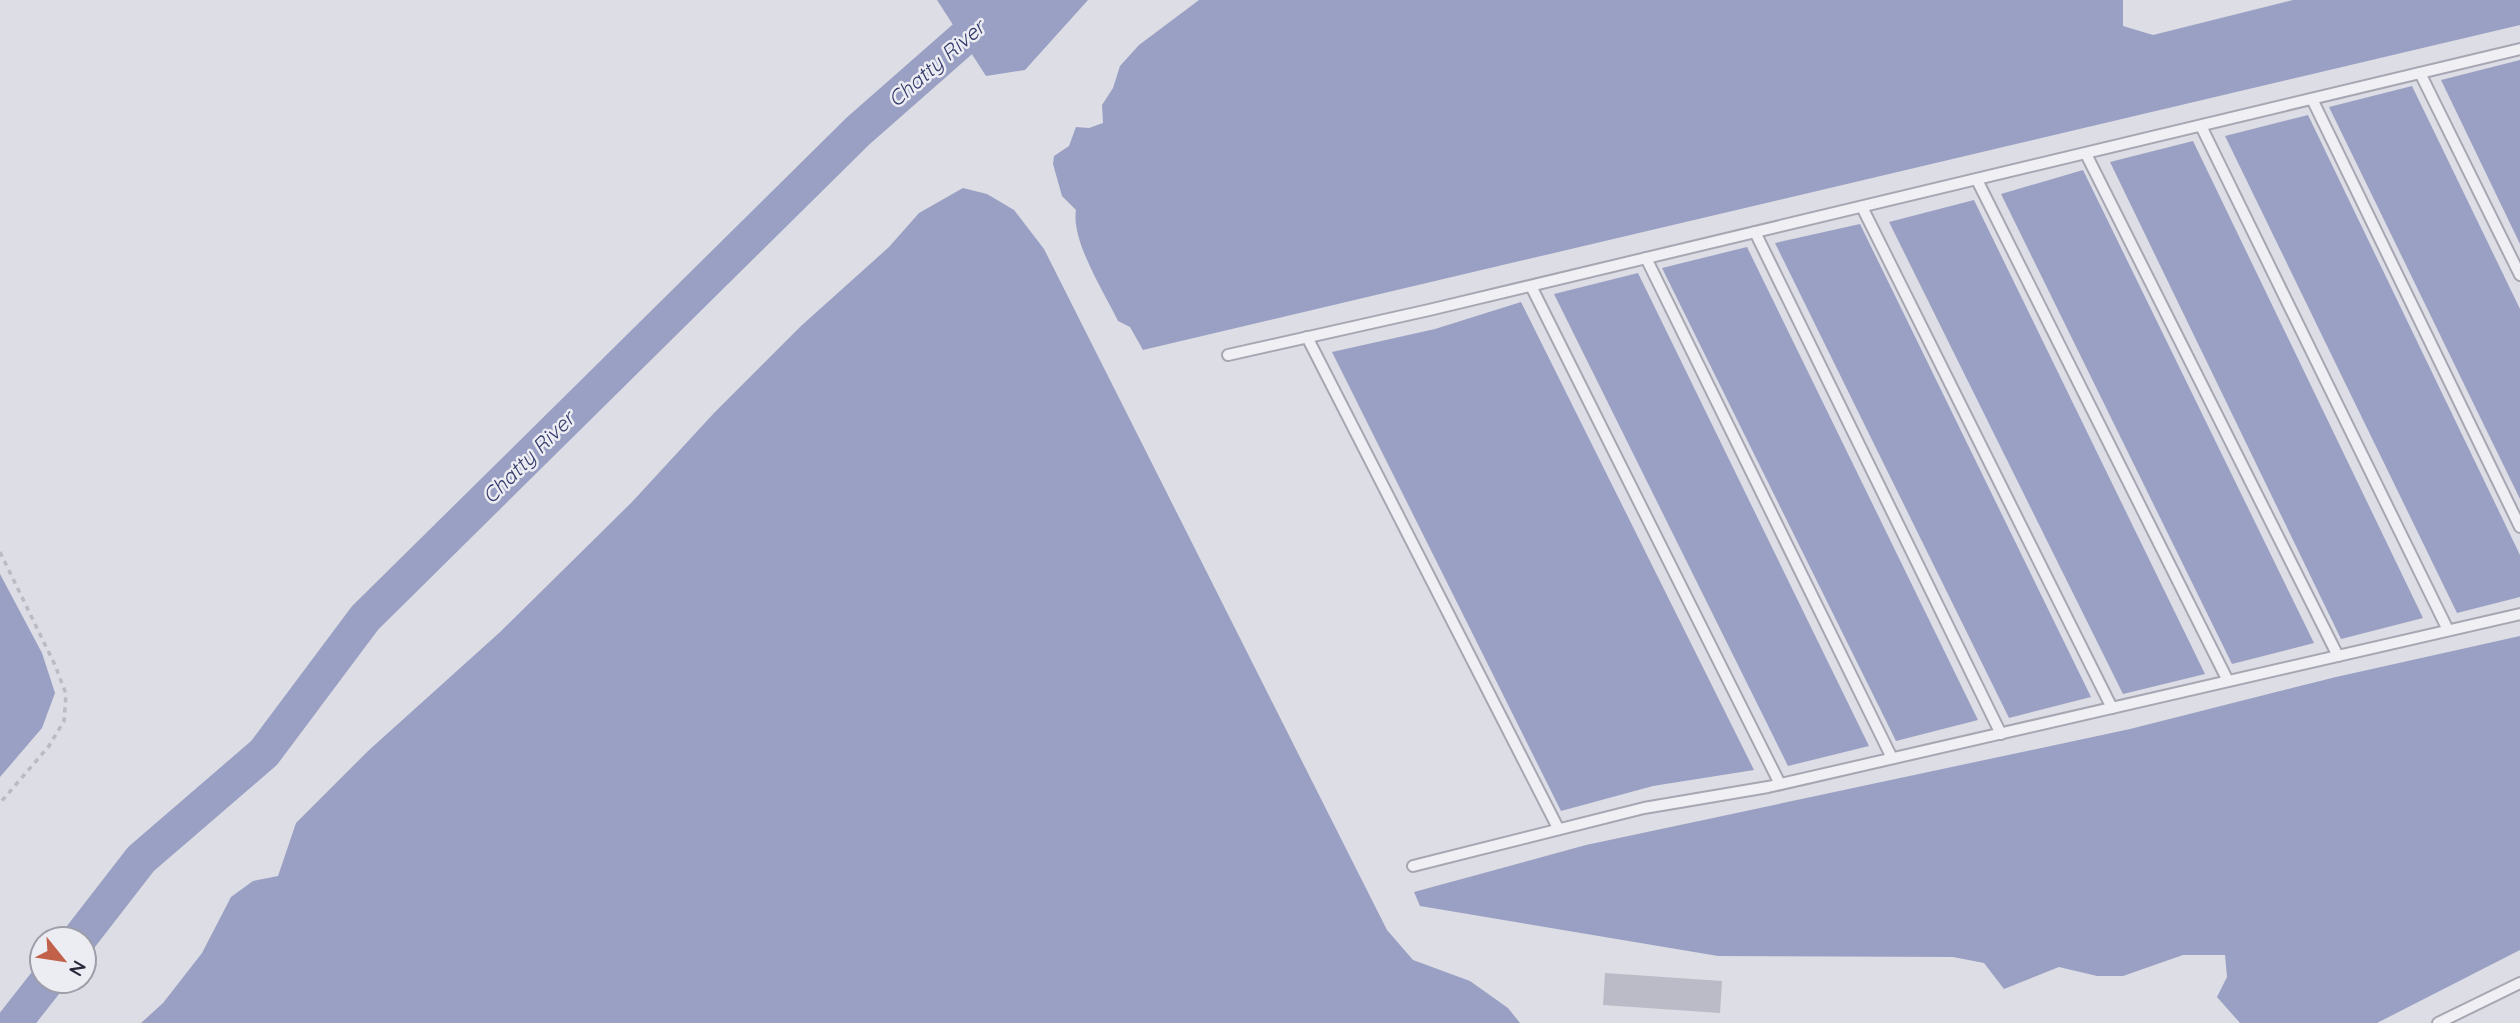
<svg xmlns="http://www.w3.org/2000/svg" width="2520" height="1023" font-family="Quicksand,sans-serif">
  <style>
    .water { fill: #9aa0c3 }
    .lines { fill: none; stroke-linecap: round; stroke-linejoin: round }
    .river { stroke: #9aa0c3; stroke-width: 35 }
    .building { fill: #babbc7 }
    .lane-casing { stroke: #a6a7b2; stroke-width: 14 }
    .path { stroke: #bbbbc4; stroke-width: 3.5; stroke-dasharray: 5 5; stroke-linecap: butt }
    .lane { stroke: #efeff4; stroke-width: 10 }
    .labels { text-anchor: middle; dominant-baseline: central; stroke-width: 5; stroke-linejoin: round; paint-order: stroke }
    .water-label { font-size: 21px; font-style: italic; fill: #353b6b; stroke: #ececf3 }
  </style>
  <rect width="100%" height="100%" fill="#dddde5"/>
  <g class="water">
    <path d="M 937,0 L 1088,0 L 1025,70 L 986,76 Z"/>
    <path d="M 1199,0 L 2123,0 L 2123,26 L 2153,35 L 2293,0 L 2520,0 L 2520,25 L 1143,350 L 1130,327 L 1118,321 C 1104,292 1071,241 1076,210 L 1062,196 L 1053,164 L 1054,156 L 1069,146 L 1076,127 L 1089,128 L 1103,123 L 1102,105 L 1113,88 L 1120,66 L 1139,45 Z"/>
    <path d="M 2520,60 L 2520,244 L 2441,80 Z"/>
    <path d="M 2412,86 L 2520,309 L 2520,499 L 2329,107 Z"/>
    <path d="M 2308,115 L 2520,555 L 2520,597 L 2457,613 L 2225,136 Z"/>
    <path d="M 2193,141 L 2423,618 L 2341,639 L 2110,162 Z"/>
    <path d="M 2083,170 L 2314,643 L 2232,664 L 2001,194 Z"/>
    <path d="M 963,188 L 987,194 L 1014,210 L 1044,249 L 1387,930 L 1413,960 L 1470,981 L 1508,1008 L 1520,1023 L 141,1023 L 163,1003 L 202,953 L 231,897 L 253,881 L 278,876 L 296,823 L 368,751 L 499,633 L 632,502 L 714,413 L 801,326 L 889,247 L 919,213 Z"/>
    <path d="M 1974,200 L 2205,674 L 2123,694 L 1889,222 Z"/>
    <path d="M 1860,224 L 2091,697 L 2009,718 L 1775,243 Z"/>
    <path d="M 1747,247 L 1978,720 L 1896,741 L 1662,268 Z"/>
    <path d="M 1638,273 L 1869,746 L 1788,766 L 1554,294 Z"/>
    <path d="M 1521,302 L 1754,770 L 1653,786 L 1561,811 L 1332,352 L 1435,329 Z"/>
    <path d="M 0,574 L 42,653 L 55,693 L 42,728 L 0,777 Z"/>
    <path d="M 2520,636 L 2520,950 L 2377,1023 L 2240,1023 L 2217,997 L 2227,977 L 2225,955 L 2183,955 L 2123,976 L 2097,976 L 2059,967 L 2004,989 L 1984,963 L 1953,957 L 1718,956 L 1420,906 L 1414,892 L 1586,845 L 2130,729 L 2336,677 Z"/>
  </g>
  <g class="lines">
    <g class="river">
      <path d="M 79,939 L 141,859 L 264,753 L 365,618 L 858,131 L 1007,0"/>
      <path d="M 14,1023 L 47,981"/>
    </g>
  </g>
  <path class="building" d="M 1605,973 L 1722,981 L 1720,1013 L 1603,1005 Z"/>
  <g class="lines">
    <defs>
      <g id="lane">
        <path d="M 2420,73 L 2520,275"/>
        <path d="M 2312,99 L 2520,527"/>
        <path d="M 2201,126 L 2448,630"/>
        <path d="M 2086,154 L 2338,656"/>
        <path d="M 1977,180 L 2228,681"/>
        <path d="M 1862,207 L 2112,708"/>
        <path d="M 1755,232 L 2001,734"/>
        <path d="M 1646,258 L 1892,758"/>
        <path d="M 1531,286 L 1780,784"/>
        <path d="M 1307,337 L 1558,828"/>
        <path d="M 1228,355 L 1429,310 L 2520,49"/>
        <path d="M 1413,866 L 1644,808 L 1768,787 L 2520,614"/>
        <path d="M 2438,1023 L 2520,983"/>
      </g>
    </defs>
    <use href="#lane" class="lane-casing"/>
    <path class="path" d="M 0,552 L 55,665 L 66,694 L 64,721 L 49,746 L 0,803"/>
    <use href="#lane" class="lane"/>
  </g>
  <g class="labels">
    <g class="water-label">
      <text transform="translate(936 63) rotate(-41)">Chatty River</text>
      <text transform="translate(528 457) rotate(-45)">Chatty River</text>
    </g>
  </g>
  <g transform="translate(63 960) rotate(120)"><circle r="33" fill="#ececf3" stroke="#9d9ea9" stroke-width="2"/>
  <path d="M0-5L12 26L0 18L-12 26Z" fill="#c2614a"/>
  <text y="-10" font-size="19" font-weight="bold" text-anchor="middle" fill="#27283a">N</text>
  </g>
</svg>
